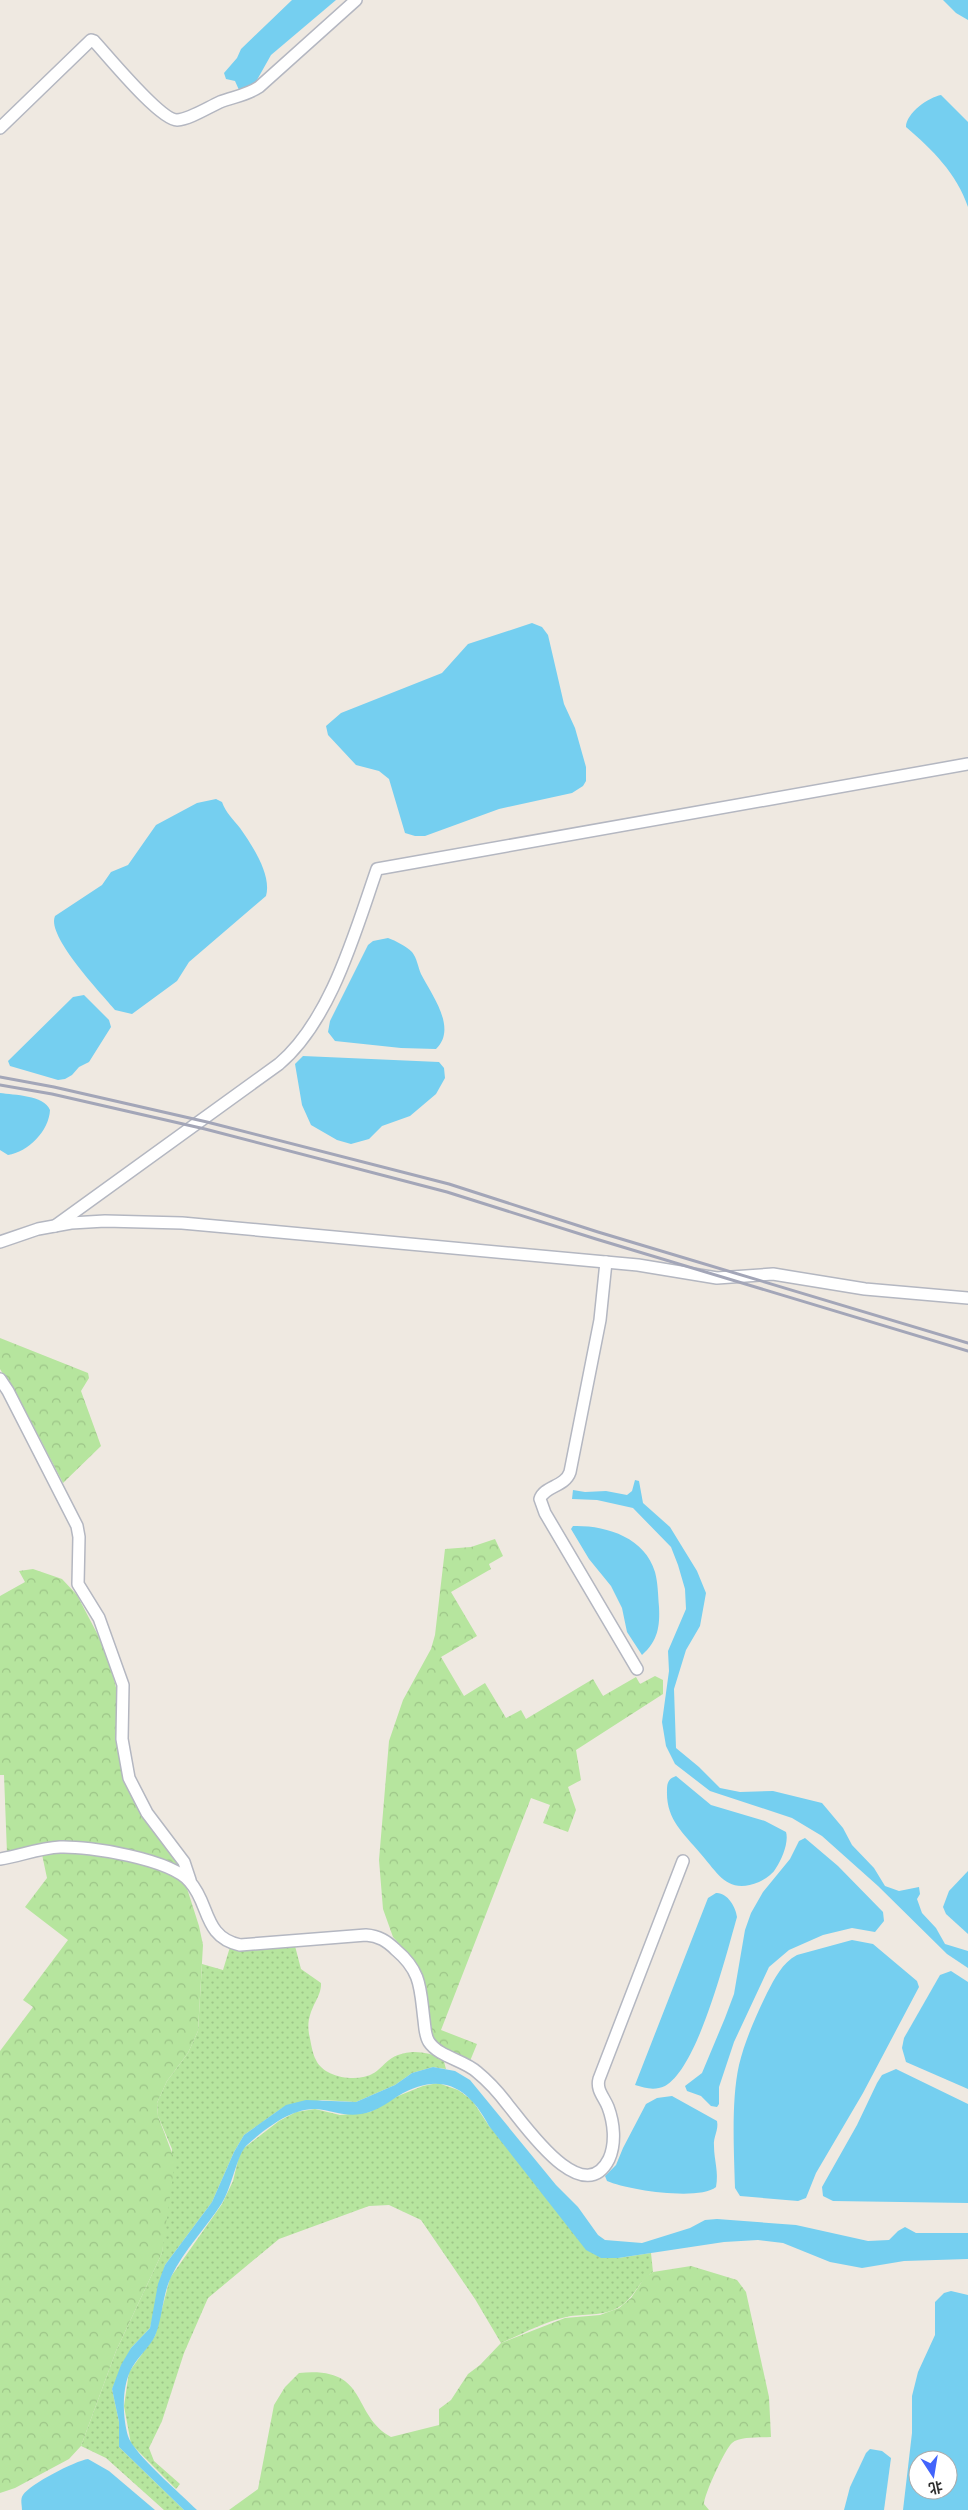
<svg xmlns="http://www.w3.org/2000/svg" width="968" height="2510" font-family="Poppins,'Noto Sans SC',sans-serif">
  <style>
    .grass { fill: url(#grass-dots) }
    .forest { fill: url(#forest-crowns) }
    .water { fill: #75cff0; fill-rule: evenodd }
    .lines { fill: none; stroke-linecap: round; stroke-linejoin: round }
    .minor-casing { stroke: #b4b7c1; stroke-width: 14 }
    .minor { stroke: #fff; stroke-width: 11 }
    .rail { stroke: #a3a6b8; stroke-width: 3 }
  </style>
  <defs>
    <pattern id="grass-dots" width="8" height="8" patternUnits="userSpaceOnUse" patternTransform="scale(1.25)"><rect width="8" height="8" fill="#b6e59e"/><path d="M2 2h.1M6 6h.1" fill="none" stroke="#9dc588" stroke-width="1.8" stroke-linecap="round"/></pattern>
    <pattern id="forest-crowns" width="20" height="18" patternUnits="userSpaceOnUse" patternTransform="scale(1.25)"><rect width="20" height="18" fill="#b6e59e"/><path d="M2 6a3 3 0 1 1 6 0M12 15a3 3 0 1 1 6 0" fill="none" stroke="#9dc588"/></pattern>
  </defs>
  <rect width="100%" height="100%" fill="#efe9e1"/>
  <g class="grass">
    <path d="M 295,1946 L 301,1969 L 321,1983 C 322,1999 305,2010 309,2034 C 311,2042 312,2053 316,2060 C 324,2078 358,2083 374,2073 C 382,2068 388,2058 398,2055 C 414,2049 428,2053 443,2058 L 446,2069 L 433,2067 L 412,2073 L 395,2085 L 356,2102 L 322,2100 L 282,2108 L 244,2135 L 234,2152 L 212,2202 L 165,2265 L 150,2328 L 131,2348 L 112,2389 L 119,2422 L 119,2447 L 184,2510 L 164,2510 L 106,2458 L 81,2446 L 116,2351 L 162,2253 L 172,2149 L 158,2116 L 157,2103 L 167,2081 L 188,2053 L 198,2031 L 202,1964 L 223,1970 L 230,1947 Z"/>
    <path d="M 438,2083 L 458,2090 L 472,2100 L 489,2126 L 618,2258 L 651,2253 L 653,2272 C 638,2281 635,2298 619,2307 C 603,2317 584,2313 566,2317 C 544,2322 522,2334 501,2343 L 475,2299 L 421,2220 L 389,2205 L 369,2206 L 279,2239 L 208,2298 L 184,2353 L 162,2421 L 149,2448 L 154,2461 L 180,2484 L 176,2489 L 131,2444 L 124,2406 L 129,2372 L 155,2336 L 170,2278 L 222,2204 L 233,2181 L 239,2156 L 244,2148 L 279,2121 L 296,2112 L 315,2109 L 340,2115 L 370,2112 L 398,2096 L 423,2086 Z"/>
  </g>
  <g class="forest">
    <path d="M 0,1338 L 88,1373 L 89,1378 L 81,1391 L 101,1446 L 63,1483 L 26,1412 L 0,1369 Z"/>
    <path d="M 495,1539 L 503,1556 L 489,1564 L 491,1569 L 451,1592 L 477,1636 L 441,1657 L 464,1696 L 485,1683 L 506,1718 L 521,1710 L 526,1719 L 593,1679 L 603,1696 L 636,1677 L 640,1684 L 655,1676 L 663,1680 L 663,1694 L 576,1750 L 581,1780 L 568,1787 L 576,1810 L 568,1832 L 543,1823 L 550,1805 L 531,1798 L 441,2030 L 477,2044 L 470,2061 L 440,2046 L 433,2037 L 423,1976 L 413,1959 L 393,1937 L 383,1909 L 379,1860 L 389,1741 L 403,1700 L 431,1649 L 435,1635 L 445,1549 L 471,1547 Z"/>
    <path d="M 33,1569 L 62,1579 L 77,1595 L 100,1639 L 113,1675 L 119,1700 L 118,1747 L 122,1775 L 138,1809 L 177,1857 L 199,1926 L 203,1945 L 198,2031 L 188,2053 L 167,2081 L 157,2103 L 158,2116 L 175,2161 L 162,2253 L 116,2351 L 81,2446 L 69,2459 L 15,2488 L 0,2493 L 0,2051 L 33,2007 L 23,2000 L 68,1940 L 25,1907 L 47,1878 L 40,1845 L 7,1853 L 4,1775 L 0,1775 L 0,1596 L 25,1582 L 19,1571 Z"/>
    <path d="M 691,2266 L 737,2280 L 746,2292 L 769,2397 L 771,2437 C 760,2438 740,2436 732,2443 C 725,2449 704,2495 704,2504 L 709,2510 L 229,2510 L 258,2489 L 274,2405 L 285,2387 L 299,2373 C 370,2366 350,2414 391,2437 L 439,2425 L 439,2409 L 451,2400 L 468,2374 L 480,2365 L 501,2343 L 565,2318 L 600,2315 L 619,2308 L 631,2298 L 645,2277 L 653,2272 Z"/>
  </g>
  <g class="water">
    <path d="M 292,0 L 336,0 L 271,55 L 253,87 L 239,90 L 235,81 L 226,79 L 224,73 L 237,58 L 241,49 Z"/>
    <path d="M 943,0 L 968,0 L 968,20 L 956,13 Z"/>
    <path d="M 941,95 L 968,122 L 968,207 C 957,174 932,149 906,127 C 906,113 929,97 941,95 Z"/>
    <path d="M 532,623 L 542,627 L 548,635 L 564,704 L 575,728 L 586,767 L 586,781 L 583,786 L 572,793 L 499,809 L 425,836 L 415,836 L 405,833 L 389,779 L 379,771 L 356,765 L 328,735 L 326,726 L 341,713 L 442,673 L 468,644 Z"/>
    <path d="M 216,799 L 222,802 C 226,813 233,819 240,828 C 252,845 272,875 266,896 L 189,962 L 177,981 L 132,1014 L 115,1010 C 101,993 46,936 55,916 L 102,885 L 111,872 L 128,865 L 156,825 L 197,803 Z"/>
    <path d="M 388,938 C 396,941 406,946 412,952 C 417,958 418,967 421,974 C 431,994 458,1028 436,1049 L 401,1048 L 335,1041 L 328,1032 L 330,1021 L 368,945 L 373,941 Z"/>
    <path d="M 84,995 L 109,1020 L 111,1027 L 89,1062 L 79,1067 L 72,1075 L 65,1079 L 58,1080 L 10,1066 L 8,1061 L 73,997 Z"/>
    <path d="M 303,1056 L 439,1062 L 444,1068 L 445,1078 L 436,1094 L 410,1116 L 382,1126 L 369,1139 L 351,1144 L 337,1140 L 311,1125 L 302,1105 L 295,1064 Z"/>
    <path d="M 0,1093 C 14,1095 44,1095 50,1110 C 49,1131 28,1152 8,1155 L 0,1150 Z"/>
    <path d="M 635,1480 L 639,1481 L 643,1503 L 670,1527 L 697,1571 L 706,1593 L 700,1626 L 686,1650 L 674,1689 L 676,1748 L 699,1767 L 720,1788 L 740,1792 L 773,1791 L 822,1803 L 843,1828 L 852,1845 L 874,1868 L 885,1886 L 899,1891 L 919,1887 L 920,1894 L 917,1899 L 922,1913 L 936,1928 L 945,1944 L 968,1951 L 968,1968 L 947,1954 L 878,1886 L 822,1836 L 792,1818 L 710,1791 L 675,1764 L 666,1746 L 662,1722 L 669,1671 L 668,1651 L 686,1609 L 685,1589 L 678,1565 L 671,1547 L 633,1508 L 597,1500 L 572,1499 L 573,1490 L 585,1492 L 606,1491 L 627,1495 L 632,1491 Z"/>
    <path d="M 573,1526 C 605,1525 645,1537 655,1572 C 658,1583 658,1595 659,1607 C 660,1626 658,1641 642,1655 L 627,1632 L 622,1608 L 611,1586 L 589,1559 L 571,1529 Z"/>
    <path d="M 676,1776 L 711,1805 L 765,1821 L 786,1832 C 789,1842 782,1859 776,1868 C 773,1874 765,1879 759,1882 C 727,1895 718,1873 700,1853 C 683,1833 666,1819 667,1791 C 667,1783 668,1779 676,1776 Z"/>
    <path d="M 805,1838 L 838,1866 L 883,1912 L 884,1921 L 875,1932 L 852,1928 L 823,1935 L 789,1950 L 769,1967 L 734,2042 L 719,2087 L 719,2104 L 717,2107 L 711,2106 L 701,2096 L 687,2091 L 685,2086 L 702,2073 L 725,2018 L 734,1994 L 745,1930 L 751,1913 L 763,1892 L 790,1859 L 799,1841 Z"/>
    <path d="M 968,1871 L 968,1934 L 946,1914 L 943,1907 L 949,1891 Z"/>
    <path d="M 716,1893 C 727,1892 736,1907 737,1917 C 726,1955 698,2068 665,2086 C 654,2091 645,2088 635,2085 L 708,1898 Z"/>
    <path d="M 852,1940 L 873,1944 L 917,1981 L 919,1987 L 863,2093 L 816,2173 L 806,2198 L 798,2201 L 740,2196 L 735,2188 C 734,2151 731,2101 739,2065 C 745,2040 756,2016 767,1993 C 775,1978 782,1963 797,1955 Z"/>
    <path d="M 951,1971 L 968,1982 L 968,2089 L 906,2062 L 902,2048 L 904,2038 L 940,1975 Z"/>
    <path d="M 433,2067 L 455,2071 L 470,2080 L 556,2185 L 578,2207 L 598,2235 L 605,2240 L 642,2243 L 690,2228 L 705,2220 L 717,2219 L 796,2225 L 868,2241 L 889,2240 L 898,2231 L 905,2227 L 916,2233 L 968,2233 L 968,2259 L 904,2261 L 862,2268 L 830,2262 L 783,2243 L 758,2240 L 724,2242 L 618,2258 L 601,2258 L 586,2250 L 489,2126 C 468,2086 440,2071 398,2096 C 386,2104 375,2112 361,2114 C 345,2117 331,2110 316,2109 C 291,2108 265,2129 247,2145 C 237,2154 232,2187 222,2203 C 206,2228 184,2250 171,2277 C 162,2296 163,2317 155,2336 C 150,2346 141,2354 135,2363 C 121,2381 122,2415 128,2436 C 133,2453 182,2495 197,2510 L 184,2510 L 119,2447 L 119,2422 L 112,2389 L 121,2365 L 131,2348 L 150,2328 L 158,2284 L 165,2265 L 212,2202 L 234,2152 L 244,2135 L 286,2105 L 306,2100 L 356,2102 L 395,2085 L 412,2073 Z"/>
    <path d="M 896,2069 L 968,2104 L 968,2203 L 833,2201 L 823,2196 L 822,2187 L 857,2125 L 877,2083 L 882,2075 Z"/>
    <path d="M 672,2096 L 717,2121 C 719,2130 713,2137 714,2146 C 714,2160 719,2172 716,2187 C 699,2201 627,2190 607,2181 L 605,2176 L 616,2165 L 623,2148 L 646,2104 L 657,2098 Z"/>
    <path d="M 951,2291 L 968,2295 L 968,2510 L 903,2510 L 912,2433 L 912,2396 L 918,2372 L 935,2335 L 935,2302 L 944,2293 ZM 918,2460 L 948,2460 L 948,2490 L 918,2490 Z"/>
    <path d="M 870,2449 L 882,2451 L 891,2458 L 884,2510 L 844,2510 L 850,2487 L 866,2453 Z"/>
    <path d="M 88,2459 L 109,2471 L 155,2510 L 22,2510 C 22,2505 20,2499 23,2495 C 30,2484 75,2461 88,2459 Z"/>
  </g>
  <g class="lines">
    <defs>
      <g id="minor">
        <path d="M 0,128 L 91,40 L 94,41 C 107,55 160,120 177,120 C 190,119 207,108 220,102 C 233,97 247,95 259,87 L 356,0"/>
        <path d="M 55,1226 L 279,1064 C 331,1020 355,932 377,869 L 968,764"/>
        <path d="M 0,1242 L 38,1229 L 71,1223 L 105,1221 L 182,1223 L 638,1265 L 717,1278 L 773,1274 L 865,1289 L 968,1298"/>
        <path d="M 606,1262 L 600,1320 L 570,1472 C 565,1487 544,1486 540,1499 L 545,1513 L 637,1669"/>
        <path d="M 0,1379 L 8,1391 L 77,1526 L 79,1537 L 78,1584 L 99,1618 L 123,1685 L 122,1739 L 129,1778 L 147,1813 L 184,1862 L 190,1880"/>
        <path d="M 0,1859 C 20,1856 39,1848 60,1847 C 89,1846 171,1859 190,1882 C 210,1904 203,1937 240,1945 L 366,1935 C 379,1936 387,1941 396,1950 C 422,1972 420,1989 424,2020 C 425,2028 425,2036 429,2042 C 439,2057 464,2060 477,2072 C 488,2081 499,2093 508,2105 C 524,2124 583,2211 609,2159 C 616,2143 614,2123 608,2107 C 604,2097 596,2090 599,2079 L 683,1861"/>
      </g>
    </defs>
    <use href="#minor" class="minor-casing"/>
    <use href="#minor" class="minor"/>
    <g class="rail">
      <path d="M 0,1077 L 54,1087 L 207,1122 L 449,1184 L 598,1232 L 968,1343"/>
      <path d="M 0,1085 L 52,1094 L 205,1129 L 447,1192 L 596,1239 L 968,1351"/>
    </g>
  </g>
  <g transform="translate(933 2475) rotate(168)"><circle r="24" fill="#ffffff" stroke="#ababab"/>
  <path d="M0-4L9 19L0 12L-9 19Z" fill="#4264fb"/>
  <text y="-8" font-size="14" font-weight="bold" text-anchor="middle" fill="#2e2e2e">北</text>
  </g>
</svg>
